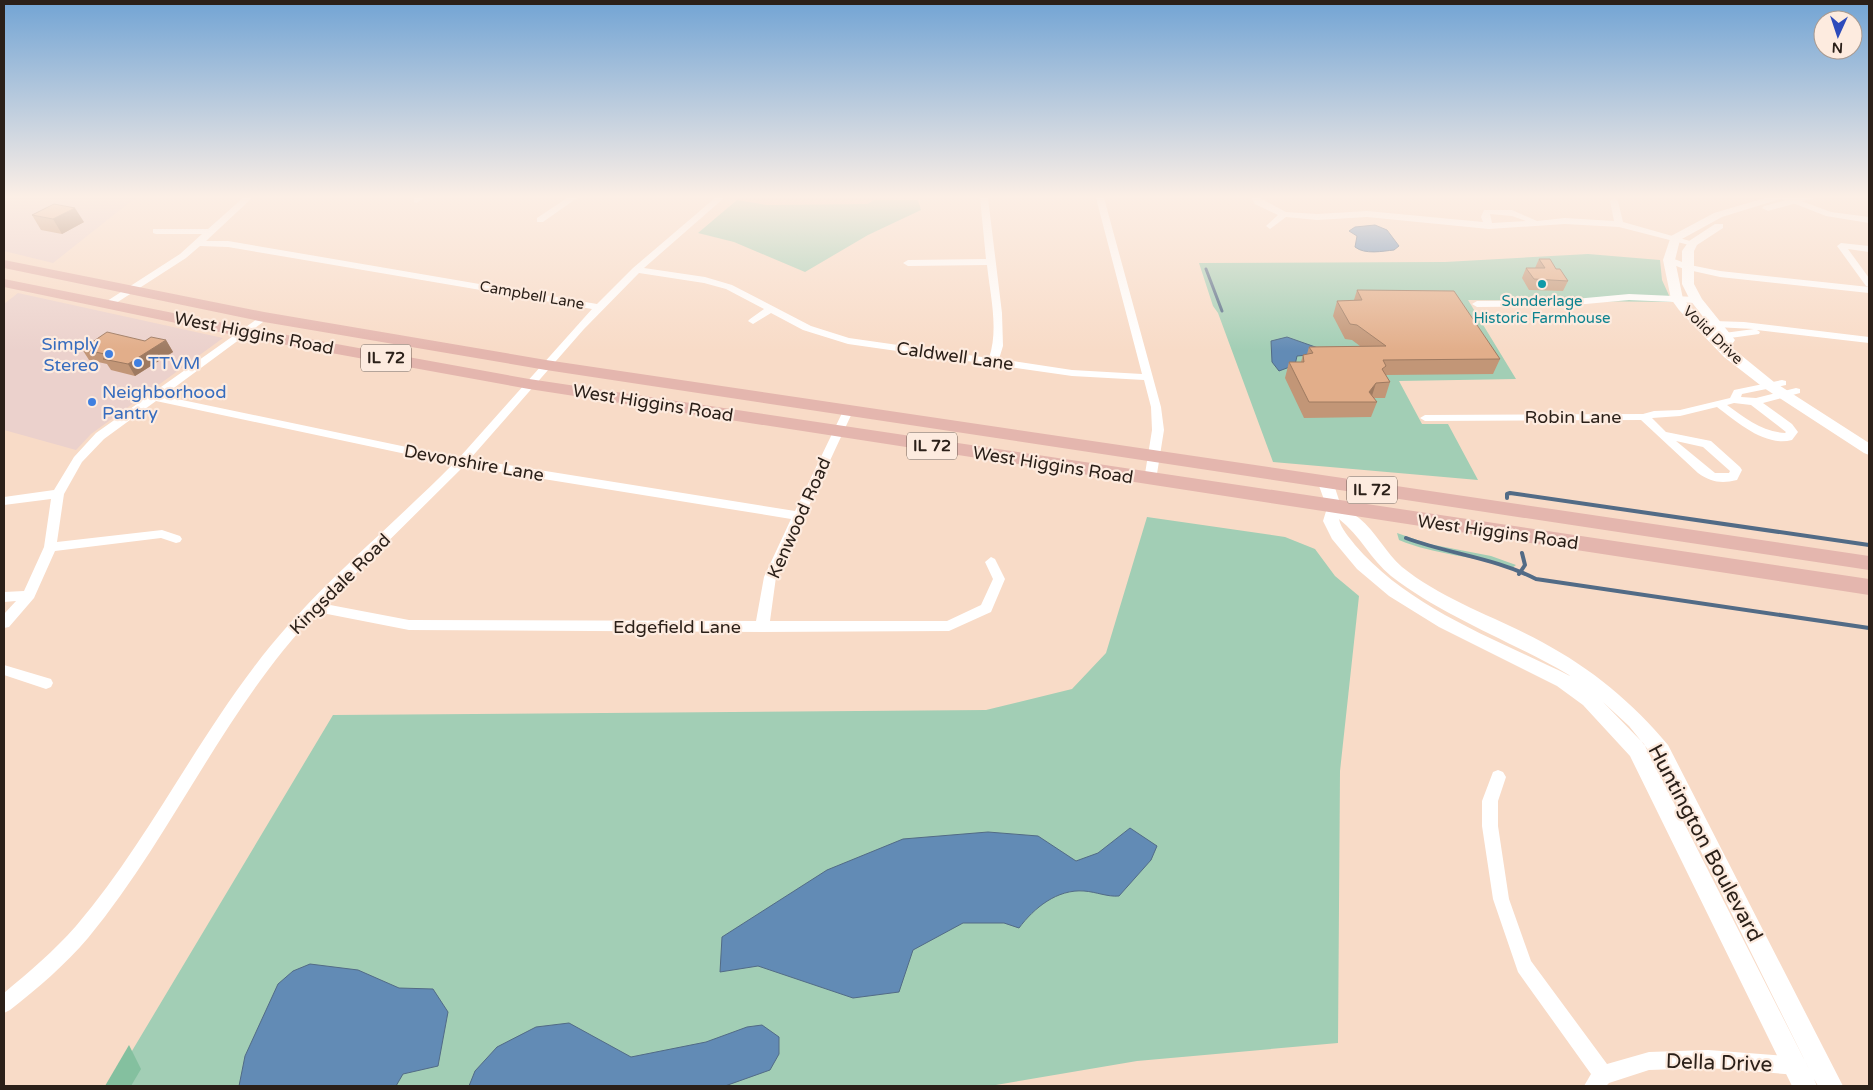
<svg xmlns="http://www.w3.org/2000/svg" width="1873" height="1090" font-family="'Varela Round',sans-serif">
  <style>
    .commercial { fill: #ebd1cc }
    .built { fill: #f3ceb6 }
    .green { fill: #a2ceb5 }
    .forest { fill: #84c09f }
    .water { fill: #628bb5; stroke: #526b86 }
    .lines { fill: none; stroke-linecap: round; stroke-linejoin: round }
    .stream-far1 { stroke: #526b86; stroke-width: 3 }
    .stream { stroke: #526b86; stroke-width: 4 }
    .minor { fill: #fff; fill-rule: evenodd }
    .tertiary { fill: #fff; fill-rule: evenodd }
    .primary { fill: #e4b6ae; fill-rule: evenodd }
    .wall { fill: #c29677 }
    .shaded-wall { fill: #9e7a61 }
    .building { fill: #e2ae8a; stroke: #9e7a61 }
    .culture-dot { fill: #0f9aa8; stroke: #fdebdf; stroke-width: 2 }
    .shop-dot { fill: #3f7fe0; stroke: #fdebdf; stroke-width: 2 }
    .labels { text-anchor: middle; dominant-baseline: central; stroke-width: 4.5; stroke-linejoin: round; paint-order: stroke }
    .far-street-label { font-size: 15px; fill: #2b2019; stroke: #fdebdf }
    .far-culture-label { font-size: 15px; fill: #0d838f; stroke: #fdebdf }
    .shield { fill: #fdebdf; stroke: #6a5d54; stroke-width: 1 }
    .shield-label { font-size: 16px; font-weight: bold; fill: #2b2019 }
    .street-label { font-size: 18px; fill: #2b2019; stroke: #fdebdf }
    .shop-label { font-size: 18px; fill: #366cbe; stroke: #fdebdf; text-anchor: start }
    .near-street-label { font-size: 21px; fill: #2b2019; stroke: #fdebdf }
  </style>
  <rect width="100%" height="100%" fill="#f8dbc7"/>
  <g class="commercial">
    <path d="M 4,198 L 135,198 L 53,263 L 4,251 Z"/>
    <path d="M 18,293 L 223,338 L 91,434 L 76,450 L 4,430 L 4,304 Z"/>
  </g>
  <path class="built" d="M 739,198 L 918,198 L 874,200 L 868,204 L 766,205 L 737,200 Z"/>
  <g class="green">
    <path d="M 737,200 L 767,205 L 868,204 L 873,200 L 918,200 L 921,210 L 868,235 L 805,272 L 734,242 L 698,233 Z"/>
    <path d="M 1588,254 L 1660,260 L 1662,280 L 1672,302 L 1468,300 L 1516,379 L 1399,381 L 1422,424 L 1448,424 L 1478,480 L 1273,462 L 1218,313 L 1213,306 L 1199,263 L 1445,262 Z"/>
    <path d="M 1147,517 L 1285,537 L 1315,549 L 1335,576 L 1359,596 L 1340,771 L 1338,1043 L 1137,1061 L 990,1086 L 111,1086 L 333,715 L 986,710 L 1072,689 L 1106,653 Z"/>
    <path d="M 1397,533 L 1429,544 L 1491,556 L 1516,565 L 1512,568 C 1475,556 1435,555 1399,540 Z"/>
  </g>
  <path class="forest" d="M 129,1045 L 141,1069 L 131,1086 L 105,1086 Z"/>
  <g class="water">
    <path d="M 1375,225 L 1387,230 L 1399,246 L 1394,250 C 1383,251 1365,255 1355,247 L 1357,236 L 1349,231 L 1355,227 Z"/>
    <path d="M 1287,337 L 1321,349 L 1319,354 L 1297,356 L 1295,365 L 1279,371 L 1272,362 L 1271,341 Z"/>
    <path d="M 1130,828 L 1157,846 L 1151,860 L 1119,896 C 1107,897 1097,892 1084,891 C 1057,889 1034,908 1019,928 L 1004,923 L 963,923 L 913,950 L 899,992 L 853,998 L 758,966 L 720,972 L 722,937 L 827,870 L 903,839 L 988,832 L 1038,836 L 1076,861 L 1098,853 Z"/>
    <path d="M 310,964 L 358,970 L 399,988 L 433,989 L 448,1012 L 438,1066 L 403,1074 L 396,1086 L 239,1086 L 245,1056 L 278,984 L 293,971 Z"/>
    <path d="M 569,1023 L 631,1057 L 706,1042 L 747,1027 L 762,1025 L 779,1037 L 779,1054 L 770,1070 L 725,1086 L 469,1086 L 475,1071 L 497,1047 L 536,1027 Z"/>
  </g>
  <g class="lines">
    <path class="stream-far1" d="M 1206,269 L 1222,311"/>
    <g class="stream">
      <path d="M 1507,498 L 1507,494 L 1510,493 L 1869,545"/>
      <path d="M 1406,538 C 1449,554 1495,558 1536,579 L 1869,628"/>
      <path d="M 1519,574 L 1525,565 L 1522,553"/>
    </g>
    <g class="minor">
      <path d="M 243,198 L 252,198 L 206,241 L 228,241 L 597,304 L 633,268 L 715,198 L 724,198 L 644,268 L 705,277 L 732,285 L 811,326 L 849,338 L 989,358 C 999,329 990,294 987,265 L 908,266 L 903,263 L 908,260 L 986,259 L 980,198 L 988,198 L 1002,313 L 1003,346 L 999,359 L 1072,370 L 1142,374 L 1096,198 L 1104,198 L 1161,407 L 1164,430 L 1156,480 L 1150,484 L 1144,480 L 1152,430 L 1151,407 L 1144,380 L 1072,376 L 848,344 L 803,330 L 771,313 L 753,324 L 748,321 L 750,319 L 764,309 L 726,289 L 704,283 L 639,273 L 584,329 L 470,459 L 795,511 L 843,411 L 844,409 L 852,409 L 853,411 L 776,577 L 770,621 L 947,621 L 981,605 L 993,579 L 985,562 L 991,557 L 995,559 L 1005,579 L 991,612 L 949,631 L 762,632 L 409,630 L 317,612 C 224,709 173,835 88,938 C 65,965 38,988 10,1010 L 4,1013 L 4,993 C 29,972 54,951 76,926 C 144,846 191,750 254,667 C 311,591 387,531 453,464 L 156,401 L 104,439 L 82,462 L 64,494 L 57,542 L 162,530 L 180,536 L 182,539 L 180,542 L 176,543 L 161,538 L 55,551 L 34,598 L 9,627 L 4,628 L 4,614 L 16,601 L 4,602 L 4,592 L 24,591 L 44,547 L 51,499 L 4,505 L 4,497 L 54,490 L 74,457 L 96,433 L 264,314 L 269,317 L 267,319 L 163,396 L 459,458 L 592,309 L 228,247 L 200,246 L 186,258 L 110,307 L 104,307 L 104,303 L 180,254 L 202,234 L 156,234 L 153,233 L 153,229 L 208,229 ZM 464,466 L 791,519 L 764,577 L 756,621 L 409,620 L 325,604 Z"/>
      <path d="M 414,198 L 423,198 L 417,203 L 414,202 Z"/>
      <path d="M 567,198 L 577,198 L 543,222 L 537,222 L 537,218 Z"/>
      <path d="M 1251,198 L 1260,198 L 1286,212 L 1317,214 L 1367,211 L 1483,222 L 1481,217 L 1484,210 L 1512,210 L 1537,221 L 1565,218 L 1614,221 L 1610,201 L 1614,198 L 1618,201 L 1623,222 L 1697,243 L 1693,246 L 1619,227 L 1565,224 L 1489,229 L 1367,217 L 1317,220 L 1286,217 L 1270,229 L 1266,226 L 1278,215 L 1255,204 ZM 1490,214 L 1512,216 L 1526,221 L 1492,223 Z"/>
      <path d="M 1780,198 L 1793,198 L 1831,212 L 1869,217 L 1869,223 L 1826,216 Z"/>
      <path d="M 1841,243 L 1869,246 L 1869,252 L 1848,249 L 1869,278 L 1869,287 L 1866,286 L 1837,246 Z"/>
      <path d="M 1669,257 L 1690,265 L 1720,271 L 1869,287 L 1869,293 L 1720,277 L 1684,269 L 1666,262 L 1666,258 Z"/>
      <path d="M 1629,294 L 1696,297 L 1701,300 L 1696,303 L 1629,300 L 1564,306 L 1477,307 L 1472,304 L 1477,301 L 1564,300 Z"/>
      <path d="M 1714,321 L 1744,322 L 1869,337 L 1869,343 L 1757,330 L 1760,332 L 1759,334 L 1723,339 L 1710,333 L 1715,330 L 1724,333 L 1754,329 L 1715,327 L 1703,332 L 1698,329 Z"/>
      <path d="M 1782,380 L 1786,381 L 1786,385 L 1742,394 L 1741,397 L 1756,398 L 1796,388 L 1800,389 L 1800,393 L 1763,403 L 1792,424 L 1798,432 L 1792,440 C 1765,447 1737,422 1717,407 L 1680,416 L 1652,418 L 1666,432 L 1711,441 L 1740,467 L 1742,470 L 1737,480 C 1721,484 1711,482 1698,473 L 1641,420 L 1425,421 L 1420,418 L 1425,415 L 1643,414 L 1654,411 L 1680,410 L 1730,398 L 1734,390 ZM 1734,403 L 1751,405 L 1786,432 L 1785,433 C 1762,432 1745,418 1727,405 ZM 1676,441 L 1703,447 L 1730,471 L 1729,473 L 1715,473 Z"/>
      <path d="M 4,665 L 51,679 L 53,683 L 51,687 L 46,689 L 4,675 Z"/>
      <path d="M 1498,770 L 1503,772 L 1506,777 L 1498,801 L 1498,826 L 1509,899 L 1531,961 L 1607,1064 L 1649,1052 L 1708,1050 L 1798,1057 L 1805,1059 L 1807,1066 L 1805,1073 L 1798,1075 L 1708,1068 L 1649,1070 L 1609,1083 L 1606,1086 L 1584,1086 L 1591,1074 L 1518,972 L 1493,899 L 1482,826 L 1482,801 L 1493,772 Z"/>
    </g>
    <g class="tertiary">
      <path d="M 1765,198 L 1783,198 L 1722,217 L 1680,240 L 1675,260 L 1683,299 L 1715,332 L 1690,300 L 1682,284 L 1682,251 L 1689,241 L 1715,224 L 1723,224 L 1723,228 L 1697,245 L 1694,251 L 1694,284 L 1702,299 L 1735,340 L 1733,343 L 1726,343 L 1774,382 L 1869,443 L 1869,455 L 1864,453 L 1764,388 L 1724,357 L 1679,310 L 1671,299 L 1663,260 L 1671,236 L 1714,213 Z"/>
      <path d="M 1794,198 L 1814,198 L 1768,211 L 1762,208 L 1764,206 Z"/>
      <path d="M 1326,478 L 1331,479 C 1336,487 1337,497 1341,504 C 1345,510 1354,514 1359,518 C 1376,532 1386,553 1402,567 C 1443,600 1496,617 1542,642 C 1592,669 1632,702 1668,745 L 1843,1086 L 1818,1086 L 1814,1079 L 1817,1086 L 1792,1086 L 1630,756 L 1583,705 L 1557,686 L 1439,627 L 1389,596 L 1357,569 L 1332,539 L 1323,521 L 1327,508 L 1318,483 L 1321,479 ZM 1339,519 C 1360,535 1371,560 1391,576 C 1444,617 1511,641 1569,675 L 1570,676 C 1496,639 1410,609 1355,545 C 1349,537 1341,529 1339,519 ZM 1603,702 L 1629,726 L 1654,757 L 1809,1069 L 1644,744 Z"/>
    </g>
    <g class="primary">
      <path d="M 4,260 L 264,312 L 546,360 L 1869,556 L 1869,570 L 546,370 L 264,322 L 4,268 Z"/>
      <path d="M 4,279 L 243,327 L 529,379 L 1869,579 L 1869,595 L 529,389 L 243,337 L 4,287 Z"/>
    </g>
  </g>
  <g class="wall">
    <path d="M 32,215 L 84,222 L 62,234 L 41,230 Z"/>
    <path d="M 1539,259 L 1556,269 L 1568,281 L 1563,291 L 1529,290 L 1522,278 L 1526,268 L 1535,268 Z"/>
    <path d="M 1357,290 L 1500,359 L 1493,374 L 1386,375 L 1390,382 L 1385,398 L 1374,398 L 1377,402 L 1371,417 L 1304,418 L 1285,378 L 1289,362 L 1301,362 L 1303,355 L 1307,354 L 1309,347 L 1360,346 L 1352,340 L 1345,339 L 1333,316 L 1337,301 L 1354,300 Z"/>
    <path d="M 166,340 L 173,352 L 135,376 L 111,370 L 107,364 L 89,360 L 82,349 L 145,341 Z"/>
  </g>
  <g class="shaded-wall">
    <path d="M 75,208 L 84,222 L 62,234 L 53,219 Z"/>
    <path d="M 166,340 L 173,352 L 135,376 L 128,364 Z"/>
    <path d="M 1376,383 L 1371,399 L 1369,392 Z"/>
  </g>
  <g class="building">
    <path d="M 54,204 L 75,208 L 53,219 L 32,215 Z"/>
    <path d="M 1539,259 L 1550,259 L 1556,269 L 1560,269 L 1568,281 L 1534,279 L 1526,268 L 1545,268 Z"/>
    <path d="M 1357,290 L 1454,291 L 1500,359 L 1383,360 L 1386,366 L 1382,369 L 1390,382 L 1376,383 L 1369,392 L 1377,402 L 1309,402 L 1289,362 L 1304,362 L 1303,355 L 1313,353 L 1309,347 L 1386,346 L 1357,325 L 1350,324 L 1337,301 L 1362,300 Z"/>
    <path d="M 107,332 L 145,341 L 151,337 L 166,340 L 128,364 L 103,359 L 109,355 L 82,349 Z"/>
  </g>
  <linearGradient id="sky" x2="0" y2="1"><stop stop-color="#72a4d4"/><stop offset="0.56" stop-color="#fcefe6"/><stop offset="1" stop-color="#fcefe6" stop-opacity="0"/></linearGradient>
  <rect width="1873" height="351" fill="url(#sky)"/>
  <circle class="culture-dot" cx="1542" cy="284" r="5"/>
  <g class="shop-dot">
    <circle cx="109" cy="354" r="5"/>
    <circle cx="138" cy="363" r="5"/>
    <circle cx="92" cy="402" r="5"/>
  </g>
  <g class="labels">
    <g class="far-street-label">
      <text transform="translate(532 295) rotate(10)">Campbell Lane</text>
      <text transform="translate(1713 335) rotate(44)">Volid Drive</text>
    </g>
    <g class="far-culture-label">
      <text x="1542" y="301">Sunderlage<tspan x="1542" dy="17">Historic Farmhouse</tspan></text>
    </g>
    <g class="shield">
      <rect x="361" y="344.5" width="50" height="27" rx="4"/>
      <rect x="907" y="432.5" width="50" height="27" rx="4"/>
      <rect x="1347" y="476.5" width="50" height="27" rx="4"/>
    </g>
    <g class="shield-label">
      <text x="386" y="358">IL 72</text>
      <text x="932" y="446">IL 72</text>
      <text x="1372" y="490">IL 72</text>
    </g>
    <g class="street-label">
      <text transform="translate(254 333) rotate(11)">West Higgins Road</text>
      <text transform="translate(955 356) rotate(8)">Caldwell Lane</text>
      <text transform="translate(653 403) rotate(9)">West Higgins Road</text>
      <text x="1573" y="417">Robin Lane</text>
      <text transform="translate(474 463) rotate(10)">Devonshire Lane</text>
      <text transform="translate(1053 465) rotate(9)">West Higgins Road</text>
      <text transform="translate(799 518) rotate(-66)">Kenwood Road</text>
      <text transform="translate(1498 532) rotate(8)">West Higgins Road</text>
      <text transform="translate(340 584) rotate(-45)">Kingsdale Road</text>
      <text x="677" y="627">Edgefield Lane</text>
    </g>
    <g class="shop-label">
      <text x="99" y="344" text-anchor="end">Simply<tspan x="99" dy="21">Stereo</tspan></text>
      <text x="148" y="363">TTVM</text>
      <text x="102" y="392">Neighborhood<tspan x="102" dy="21">Pantry</tspan></text>
    </g>
    <g class="near-street-label">
      <text transform="translate(1705 843) rotate(62)">Huntington Boulevard</text>
      <text transform="translate(1719 1063) rotate(2)">Della Drive</text>
    </g>
  </g>
  <rect width="1873" height="1090" fill="none" stroke="#2b2019" stroke-width="10"/>
  <g transform="translate(1838 35) rotate(183)"><circle r="24" fill="#fdebdf" stroke="#a99a90"/>
  <path d="M0-4L9 19L0 12L-9 19Z" fill="#2d4bbb"/>
  <text y="-8" font-size="14" font-weight="bold" text-anchor="middle" fill="#2b2019">N</text>
  </g>
</svg>
